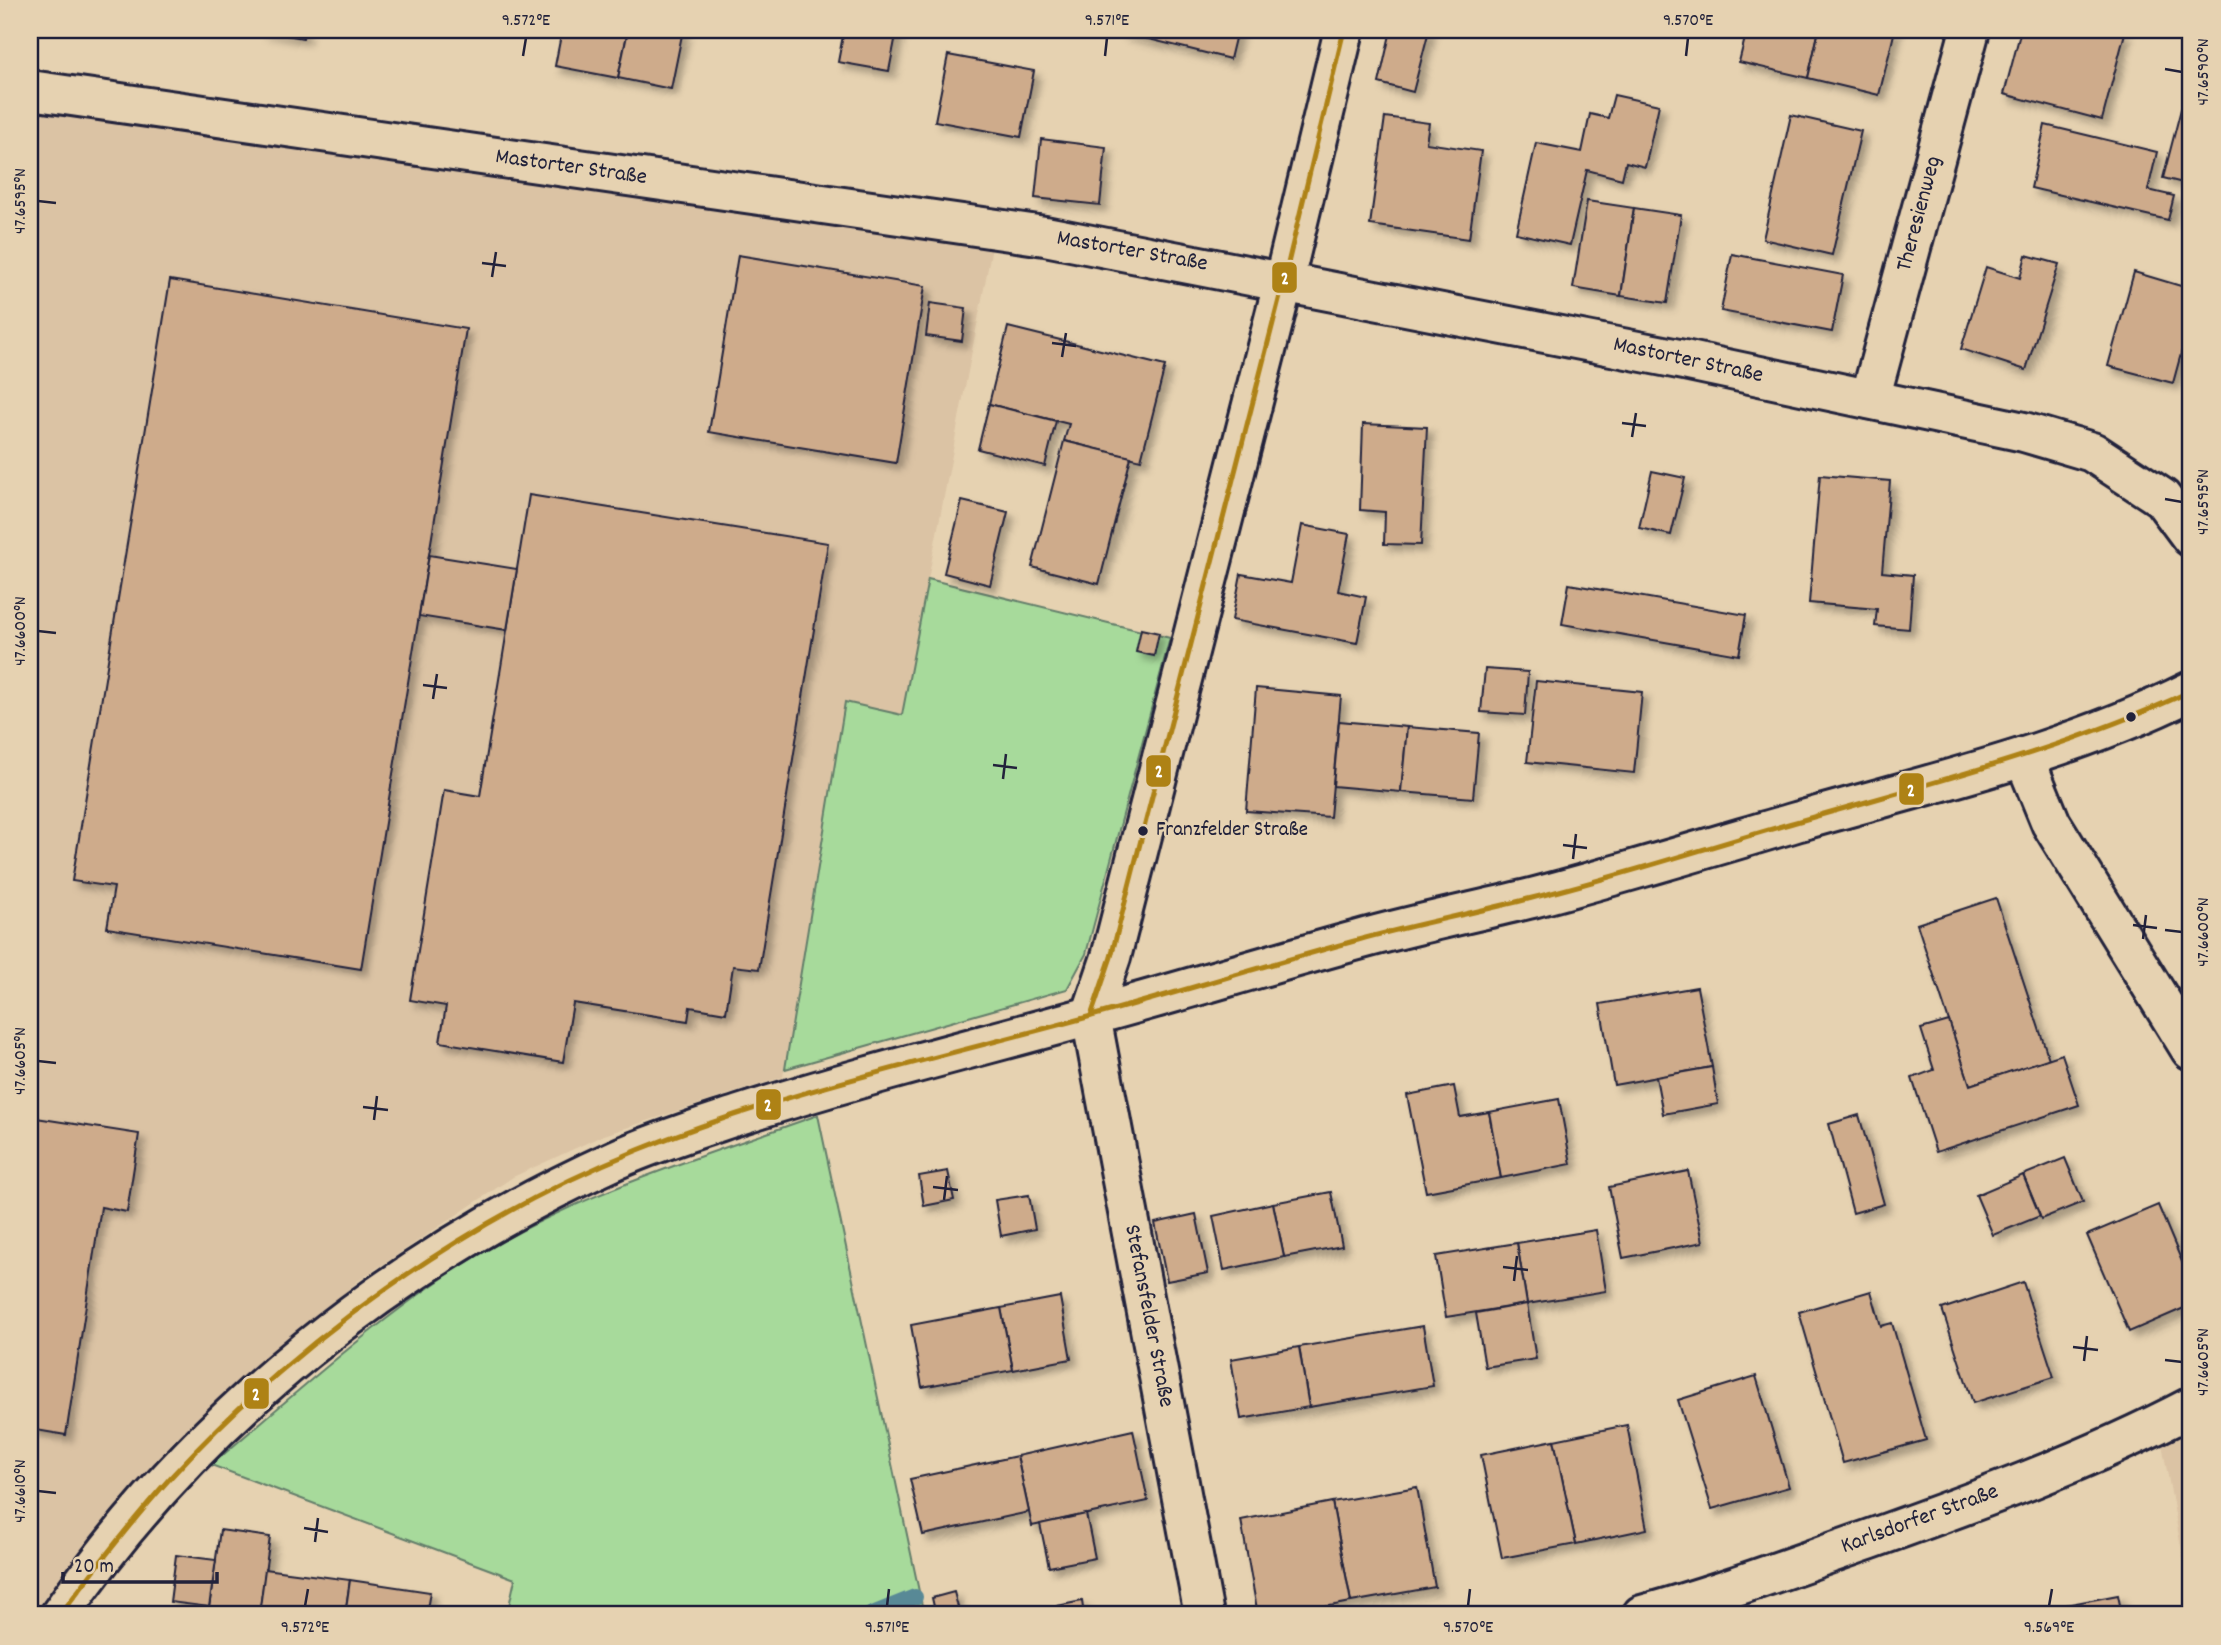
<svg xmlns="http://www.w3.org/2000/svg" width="2221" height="1645" font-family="Dekko,sans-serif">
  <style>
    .built { fill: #dbc3a4 }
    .green { fill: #a7da9b; stroke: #647e6b; stroke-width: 2 }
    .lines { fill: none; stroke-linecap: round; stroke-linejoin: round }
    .stream { stroke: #588996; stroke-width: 16 }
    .building { fill: #ceab8b; stroke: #22223b; stroke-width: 2; filter: url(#shadow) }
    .minor-casing { stroke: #22223b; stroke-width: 44 }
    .tertiary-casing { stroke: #22223b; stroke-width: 44 }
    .minor { stroke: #e6d2b1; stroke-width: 38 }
    .tertiary { stroke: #e6d2b1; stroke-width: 38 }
    .bus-1-casing { stroke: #e6d2b1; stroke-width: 10 }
    .bus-1 { stroke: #ae8215; stroke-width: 5 }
    .ticks { fill: none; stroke: #22223b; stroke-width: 2.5 }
    .bus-dot { fill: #22223b; stroke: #e6d2b1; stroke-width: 2.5 }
    .labels { text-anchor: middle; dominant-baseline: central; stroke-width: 5; stroke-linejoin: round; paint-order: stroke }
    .bus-label { font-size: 21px; fill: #22223b; stroke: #e6d2b1; text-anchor: start }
    .street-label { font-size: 23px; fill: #22223b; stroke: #e6d2b1 }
    .line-badge { stroke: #e6d2b1; stroke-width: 2.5 }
    .badge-label { font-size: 19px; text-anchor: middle; font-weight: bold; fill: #fff }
    .neatline { fill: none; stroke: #22223b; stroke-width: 2.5 }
    .ticks-label { font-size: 18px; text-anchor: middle; fill: #22223b }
  </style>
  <defs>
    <filter id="shadow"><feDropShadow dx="6" dy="6" stdDeviation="3.5" flood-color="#0004"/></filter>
  </defs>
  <rect width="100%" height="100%" fill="#e6d2b1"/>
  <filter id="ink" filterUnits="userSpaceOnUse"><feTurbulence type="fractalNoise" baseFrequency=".0143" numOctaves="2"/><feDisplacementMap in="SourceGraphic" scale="14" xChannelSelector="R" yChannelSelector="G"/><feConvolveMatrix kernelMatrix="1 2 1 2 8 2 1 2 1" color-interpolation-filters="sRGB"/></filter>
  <g filter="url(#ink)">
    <g class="built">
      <path d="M 30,109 L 992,247 L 902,715 L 845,702 L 783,1077 L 604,1135 L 513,1177 L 358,1281 L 168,1448 L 31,1615 Z"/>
      <path d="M 2191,1419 L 2191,1601 L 2160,1433 Z"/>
    </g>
    <g class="green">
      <path d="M 928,579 L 1170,638 L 1086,954 L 1067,989 L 785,1069 L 845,702 L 902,715 Z"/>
      <path d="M 818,1115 L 924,1615 L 507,1615 L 515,1579 L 211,1465 C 288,1400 364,1331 447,1275 C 558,1199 693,1160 818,1115 Z"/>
    </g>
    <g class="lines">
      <path class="stream" d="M 870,1615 L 915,1597"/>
    </g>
    <g class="building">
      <path d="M 259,30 L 304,30 L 303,38 Z"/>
      <path d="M 562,30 L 628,30 L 618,78 L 555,66 Z"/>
      <path d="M 628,30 L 683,30 L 671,89 L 618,78 Z"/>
      <path d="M 844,30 L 897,30 L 889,71 L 838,62 Z"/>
      <path d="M 1120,30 L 1237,30 L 1230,59 L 1120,32 Z"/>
      <path d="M 1391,30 L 1429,30 L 1413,92 L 1379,83 Z"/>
      <path d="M 1747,30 L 1819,30 L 1808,78 L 1739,62 Z"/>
      <path d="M 1819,30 L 1895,30 L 1879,95 L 1808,78 Z"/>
      <path d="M 2021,30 L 2114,30 L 2125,33 L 2102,120 L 2004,94 Z"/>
      <path d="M 948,55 L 1034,71 L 1021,137 L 935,121 Z"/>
      <path d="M 1614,95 L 1659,105 L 1645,167 L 1626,162 L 1622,179 L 1587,170 L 1570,245 L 1516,233 L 1536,143 L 1582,152 L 1590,114 L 1608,118 Z"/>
      <path d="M 2181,109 L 2191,112 L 2191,185 L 2163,178 Z"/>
      <path d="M 1791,115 L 1861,131 L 1832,255 L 1763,239 Z"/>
      <path d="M 1385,117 L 1429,123 L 1426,143 L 1481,151 L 1469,239 L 1370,225 Z"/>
      <path d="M 2045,125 L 2157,152 L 2148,190 L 2174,196 L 2168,220 L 2031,188 Z"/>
      <path d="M 1041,139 L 1106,147 L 1100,205 L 1035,198 Z"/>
      <path d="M 1587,201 L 1634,208 L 1621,296 L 1573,288 Z"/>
      <path d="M 1634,208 L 1681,215 L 1667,303 L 1621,296 Z"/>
      <path d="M 1732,254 L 1843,275 L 1832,332 L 1721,311 Z"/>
      <path d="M 738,255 L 925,286 L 896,463 L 709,432 Z"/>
      <path d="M 2026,255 L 2059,264 L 2026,370 L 1961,349 L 1986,267 L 2020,278 Z"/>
      <path d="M 2134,272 L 2191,289 L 2191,317 L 2173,383 L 2108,366 Z"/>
      <path d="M 170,280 L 466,329 L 361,969 L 107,928 L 114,887 L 72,881 Z"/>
      <path d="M 930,303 L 966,308 L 962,341 L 926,336 Z"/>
      <path d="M 1008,327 L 1165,366 L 1141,460 L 1064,441 L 1069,424 L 989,404 Z"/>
      <path d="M 989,404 L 1056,421 L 1045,466 L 978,449 Z"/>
      <path d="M 1363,424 L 1427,427 L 1421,545 L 1384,544 L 1385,512 L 1360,510 Z"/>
      <path d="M 1064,441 L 1131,457 L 1099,584 L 1032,567 Z"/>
      <path d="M 1652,471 L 1685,478 L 1671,535 L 1639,528 Z"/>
      <path d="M 1820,475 L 1890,481 L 1882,572 L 1913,575 L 1909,629 L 1875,626 L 1877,609 L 1809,603 Z"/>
      <path d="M 529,495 L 828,543 L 759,969 L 733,966 L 726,1013 L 690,1007 L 688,1021 L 573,1003 L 563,1062 L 440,1042 L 446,1006 L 410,1000 L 444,790 L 480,796 Z"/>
      <path d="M 962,501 L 1008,512 L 990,585 L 944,573 Z"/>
      <path d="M 1302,525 L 1349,534 L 1338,591 L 1366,597 L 1357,643 L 1232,620 L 1241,574 L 1291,583 Z"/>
      <path d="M 429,555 L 517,569 L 507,630 L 419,616 Z"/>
      <path d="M 1569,584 L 1746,615 L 1739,655 L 1562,624 Z"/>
      <path d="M 1141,629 L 1159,633 L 1154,656 L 1136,652 Z"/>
      <path d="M 1485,669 L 1528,672 L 1525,715 L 1481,712 Z"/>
      <path d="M 1536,681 L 1642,692 L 1634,773 L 1527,762 Z"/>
      <path d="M 1256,688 L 1341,696 L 1330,817 L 1246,811 Z"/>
      <path d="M 1339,721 L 1407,727 L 1401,792 L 1333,786 Z"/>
      <path d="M 1407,727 L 1479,733 L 1473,798 L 1401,792 Z"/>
      <path d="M 1996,898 L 2049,1059 L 1970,1085 L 1917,924 Z"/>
      <path d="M 1697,987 L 1712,1067 L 1614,1085 L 1600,1004 Z"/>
      <path d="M 1949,1021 L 1970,1085 L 2062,1054 L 2079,1105 L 1936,1152 L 1912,1078 L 1934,1070 L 1921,1029 Z"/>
      <path d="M 1712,1067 L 1718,1104 L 1663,1114 L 1656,1077 Z"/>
      <path d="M 1454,1086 L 1460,1117 L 1489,1112 L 1501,1178 L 1426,1192 L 1407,1095 Z"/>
      <path d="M 1559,1099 L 1571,1164 L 1501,1178 L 1489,1112 Z"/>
      <path d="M 1859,1115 L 1884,1204 L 1853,1213 L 1829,1124 Z"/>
      <path d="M 30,1117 L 139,1134 L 127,1212 L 101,1207 L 66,1435 L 30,1429 Z"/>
      <path d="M 2065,1158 L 2083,1202 L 2041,1219 L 2023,1175 Z"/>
      <path d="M 948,1171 L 954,1200 L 924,1206 L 919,1176 Z"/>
      <path d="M 1688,1171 L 1703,1242 L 1623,1258 L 1609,1187 Z"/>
      <path d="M 2023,1175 L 2040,1216 L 1993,1235 L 1976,1195 Z"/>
      <path d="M 1331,1192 L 1342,1246 L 1284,1257 L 1273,1203 Z"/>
      <path d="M 1029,1195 L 1035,1229 L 1001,1236 L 995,1200 Z"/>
      <path d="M 1273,1203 L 1284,1257 L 1224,1270 L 1213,1216 Z"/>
      <path d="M 2158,1205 L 2191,1283 L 2191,1305 L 2129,1332 L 2087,1235 Z"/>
      <path d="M 1196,1214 L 1208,1273 L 1167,1281 L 1155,1223 Z"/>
      <path d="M 1596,1230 L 1606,1291 L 1527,1304 L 1517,1243 Z"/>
      <path d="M 1517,1243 L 1527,1304 L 1446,1317 L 1436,1256 Z"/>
      <path d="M 2023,1282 L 2054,1377 L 1973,1403 L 1942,1309 Z"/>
      <path d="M 1871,1291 L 1881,1326 L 1892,1323 L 1926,1440 L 1843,1463 L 1799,1312 Z"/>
      <path d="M 1060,1297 L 1071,1359 L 1013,1370 L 1001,1308 Z"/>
      <path d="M 1527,1304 L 1536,1359 L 1485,1367 L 1476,1313 Z"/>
      <path d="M 1001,1308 L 1013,1370 L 922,1387 L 911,1325 Z"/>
      <path d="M 1423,1326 L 1433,1386 L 1309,1407 L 1299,1347 Z"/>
      <path d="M 1299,1347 L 1309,1407 L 1241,1419 L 1231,1359 Z"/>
      <path d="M 1756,1376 L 1789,1487 L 1712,1509 L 1678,1400 Z"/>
      <path d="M 1627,1425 L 1647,1529 L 1576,1544 L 1554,1440 Z"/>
      <path d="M 1133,1430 L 1148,1501 L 1032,1526 L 1017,1456 Z"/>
      <path d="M 1554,1440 L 1576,1544 L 1502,1558 L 1481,1455 Z"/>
      <path d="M 1017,1456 L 1029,1512 L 923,1535 L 910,1479 Z"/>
      <path d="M 1417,1487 L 1435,1587 L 1351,1602 L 1332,1502 Z"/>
      <path d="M 1332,1502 L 1351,1602 L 1282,1615 L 1258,1615 L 1241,1520 Z"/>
      <path d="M 1086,1514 L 1095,1558 L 1049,1567 L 1040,1524 Z"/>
      <path d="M 220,1530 L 270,1537 L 259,1615 L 208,1615 Z"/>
      <path d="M 176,1555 L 216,1560 L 209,1607 L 170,1602 Z"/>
      <path d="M 265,1569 L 350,1580 L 345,1615 L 259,1615 Z"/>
      <path d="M 350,1580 L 430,1592 L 426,1615 L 345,1615 Z"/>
      <path d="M 954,1592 L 960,1615 L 936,1615 L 932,1598 Z"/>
      <path d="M 2118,1595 L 2122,1615 L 2025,1615 L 2024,1613 Z"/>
      <path d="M 1082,1601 L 1084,1615 L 1059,1615 L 1057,1606 Z"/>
    </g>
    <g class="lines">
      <defs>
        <g id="minor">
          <path d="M 30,90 L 1045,236 L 1684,360 L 2024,432 L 2092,452 L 2162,498 L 2191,537"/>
          <path d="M 1870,399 L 1970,30"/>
          <path d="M 2024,757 L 2051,823 L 2191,1050"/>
          <path d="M 1204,1615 L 1091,1016 L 1111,957 L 1284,280 L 1344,30"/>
          <path d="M 1642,1615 C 1719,1594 1793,1566 1868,1540 C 1977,1501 2088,1461 2191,1407"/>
        </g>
        <path id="tertiary" d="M 60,1615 C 198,1415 394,1260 615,1160 C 655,1142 697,1129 739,1115 C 856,1077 975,1048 1094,1015 C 1182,991 1270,964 1358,940 C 1416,924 1474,912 1532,898 C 1620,875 1708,848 1796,822 C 1928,784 2067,753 2191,691"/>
      </defs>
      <use href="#minor" class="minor-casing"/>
      <use href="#tertiary" class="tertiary-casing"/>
      <use href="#minor" class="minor"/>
      <use href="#tertiary" class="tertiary"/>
      <defs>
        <g id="bus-1">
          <path d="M 1091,1016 L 1111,957 L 1284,280 L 1344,30"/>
          <path d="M 60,1615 C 96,1567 132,1520 172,1476 C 297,1340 466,1219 638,1150 C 785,1091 942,1057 1095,1015 C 1183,991 1270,964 1358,940 C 1416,924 1474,913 1532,898 C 1621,876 1708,847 1796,822 C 1930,783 2064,750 2191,691"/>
        </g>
      </defs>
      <use href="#bus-1" class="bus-1-casing"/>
      <use href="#bus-1" class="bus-1"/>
    </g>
  </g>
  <path class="ticks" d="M 523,56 L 526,38M 1105,56 L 1107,38M 1686,56 L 1688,38M 2165,69 L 2182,72M 38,201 L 56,203M 482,263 L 506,266M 492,277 L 496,252M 1052,343 L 1076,346M 1062,357 L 1066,333M 1622,423 L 1646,426M 1632,437 L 1636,413M 2165,499 L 2182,502M 38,631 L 56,633M 423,685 L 447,688M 433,699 L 437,674M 993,765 L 1017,768M 1003,779 L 1006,754M 1563,845 L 1587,848M 1573,859 L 1576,834M 2133,925 L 2157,928M 2165,930 L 2182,932M 2143,939 L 2146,915M 38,1061 L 56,1063M 363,1107 L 388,1110M 374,1120 L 377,1096M 933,1187 L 958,1190M 944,1200 L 947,1176M 1503,1267 L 1528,1270M 1514,1281 L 1517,1256M 2073,1347 L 2098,1350M 2165,1360 L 2182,1362M 2084,1361 L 2087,1336M 38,1491 L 56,1493M 304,1528 L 328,1532M 315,1542 L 318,1518M 305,1606 L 308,1589M 887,1606 L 889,1589M 1468,1606 L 1470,1589M 2049,1606 L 2052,1589"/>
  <g class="bus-dot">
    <circle cx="2131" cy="717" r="6"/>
    <circle cx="1143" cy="831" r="6"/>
  </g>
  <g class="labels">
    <g class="bus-label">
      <text x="1156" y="831">Franzfelder Straße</text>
    </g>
    <g class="street-label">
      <text transform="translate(571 168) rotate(8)">Mastorter Straße</text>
      <text transform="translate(1920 214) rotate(-75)">Theresienweg</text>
      <text transform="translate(1132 252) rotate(10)">Mastorter Straße</text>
      <text transform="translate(1688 361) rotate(12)">Mastorter Straße</text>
      <text transform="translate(1148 1316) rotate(79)">Stefansfelder Straße</text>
      <text transform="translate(1920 1520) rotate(-20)">Karlsdorfer Straße</text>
    </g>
  </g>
  <g class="line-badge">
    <rect x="1271" y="261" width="27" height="33" rx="7" fill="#ae8215"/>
    <rect x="1145" y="754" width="27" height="34" rx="7" fill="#ae8215"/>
    <rect x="1898" y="772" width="27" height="34" rx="7" fill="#ae8215"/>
    <rect x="755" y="1088" width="27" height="33" rx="7" fill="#ae8215"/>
    <rect x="243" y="1377" width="27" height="33" rx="7" fill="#ae8215"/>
  </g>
  <g class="badge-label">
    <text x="1285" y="284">2</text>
    <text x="1159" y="777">2</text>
    <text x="1911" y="796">2</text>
    <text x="768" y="1111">2</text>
    <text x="256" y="1400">2</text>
  </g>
  <rect width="2221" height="1645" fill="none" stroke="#e6d2b1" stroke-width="77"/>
  <path d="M63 1572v10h154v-10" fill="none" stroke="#22223b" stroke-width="3.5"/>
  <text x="74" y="1572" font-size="21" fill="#22223b" stroke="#e6d2b1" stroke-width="5" paint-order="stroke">20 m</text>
  <rect x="38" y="38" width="2144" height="1568" class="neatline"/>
  <g class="ticks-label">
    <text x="526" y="25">9.572°E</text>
    <text x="1107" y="25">9.571°E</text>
    <text x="1688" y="25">9.570°E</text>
    <text transform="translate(2202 72) rotate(-90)" y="6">47.6590°N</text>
    <text transform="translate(19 201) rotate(-90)" y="6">47.6595°N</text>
    <text transform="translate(2202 502) rotate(-90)" y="6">47.6595°N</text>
    <text transform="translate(19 631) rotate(-90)" y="6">47.6600°N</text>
    <text transform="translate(2202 932) rotate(-90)" y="6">47.6600°N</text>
    <text transform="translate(19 1061) rotate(-90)" y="6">47.6605°N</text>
    <text transform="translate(2202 1362) rotate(-90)" y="6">47.6605°N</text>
    <text transform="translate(19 1491) rotate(-90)" y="6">47.6610°N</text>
    <text x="305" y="1632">9.572°E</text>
    <text x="887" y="1632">9.571°E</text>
    <text x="1468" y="1632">9.570°E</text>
    <text x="2049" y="1632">9.569°E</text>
  </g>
</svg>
